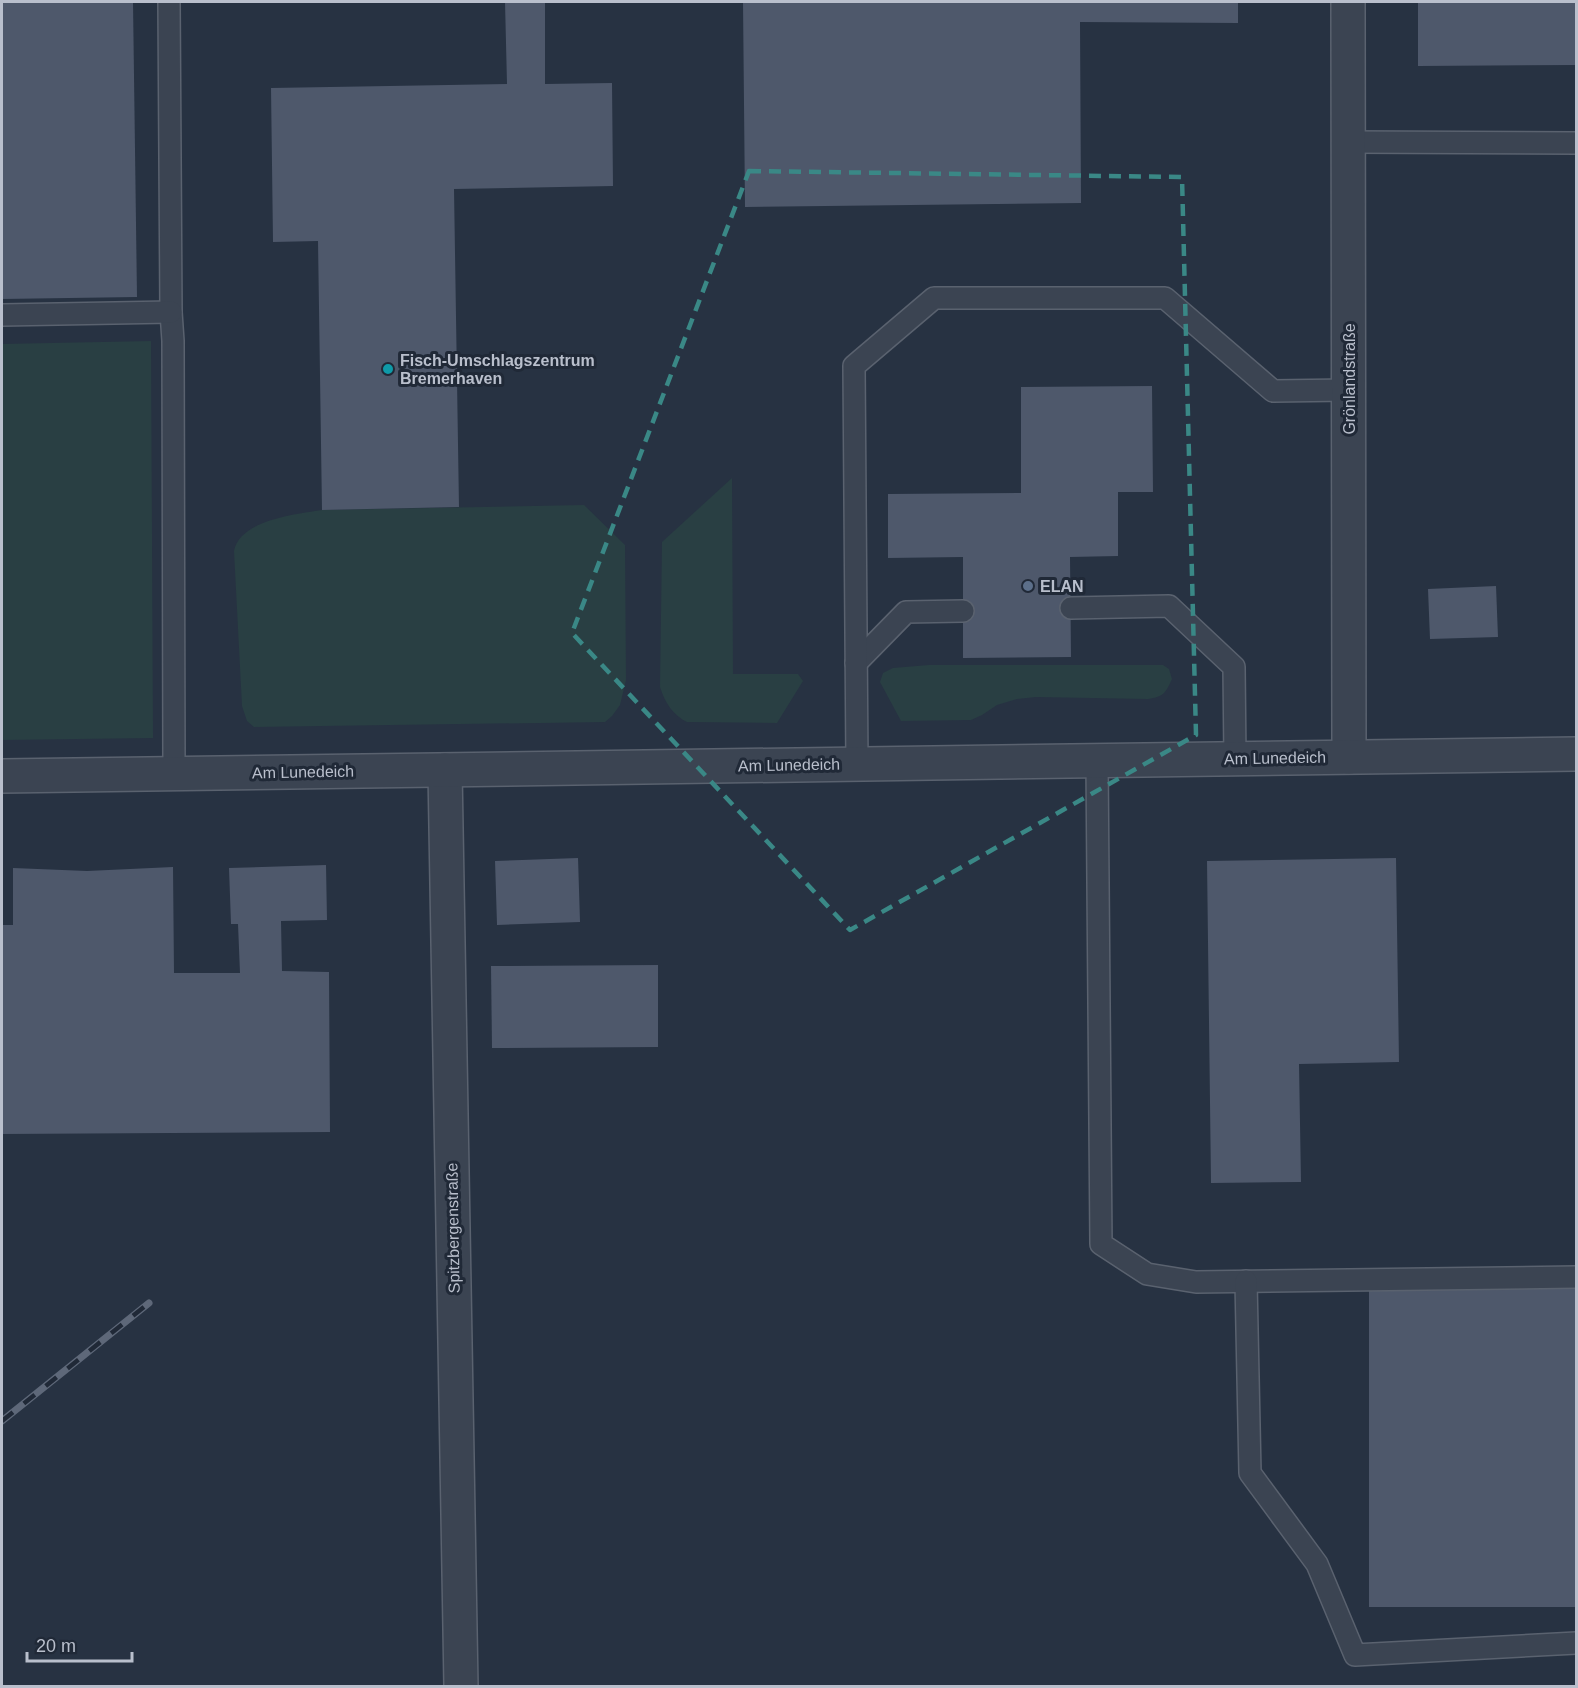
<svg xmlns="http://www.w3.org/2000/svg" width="1578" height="1688" font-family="Helvetica,sans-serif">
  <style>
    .green { fill: #293f43 }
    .building { fill: #4e586b }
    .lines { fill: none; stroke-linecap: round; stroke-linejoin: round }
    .service-casing { stroke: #5a626f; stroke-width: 24 }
    .minor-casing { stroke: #5a626f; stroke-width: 36 }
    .tertiary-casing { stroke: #5a626f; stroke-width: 36 }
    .service { stroke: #3b4452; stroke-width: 21 }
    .minor { stroke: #3b4452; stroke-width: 33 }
    .tertiary { stroke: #3b4452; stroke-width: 33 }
    .rail-casing { stroke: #5e6879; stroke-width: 7 }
    .rail { stroke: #202937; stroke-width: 4.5; stroke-dasharray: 14; stroke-linecap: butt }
    .marked { fill: none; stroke: #3a8886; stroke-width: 4.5; stroke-dasharray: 12 8; stroke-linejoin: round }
    .culture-dot { fill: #0f9aa8; stroke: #202937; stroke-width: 2 }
    .service-dot { fill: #5c6f8a; stroke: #202937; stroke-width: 2 }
    .labels { text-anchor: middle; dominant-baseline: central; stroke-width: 6; stroke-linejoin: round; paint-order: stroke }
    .poi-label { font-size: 16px; font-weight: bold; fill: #b9bfcc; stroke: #202937; text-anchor: start }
    .street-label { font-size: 16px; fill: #b9bfcc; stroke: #202937 }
  </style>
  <rect width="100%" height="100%" fill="#273242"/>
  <g class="green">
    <path d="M 151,341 L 153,738 L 2,740 L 2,344 Z"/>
    <path d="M 732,478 L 733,674 L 798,674 L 803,681 L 777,723 L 687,722 C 673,715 665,703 660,687 L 662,542 Z"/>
    <path d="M 584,505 L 625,545 L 626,680 L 620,705 L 612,716 L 605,722 L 254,727 L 247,721 L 242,706 L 234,551 C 240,520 296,514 322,510 Z"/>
    <path d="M 929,665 L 1163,665 L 1169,669 L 1172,679 C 1166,692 1164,697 1148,699 L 1036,697 L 1017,699 L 997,705 L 982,715 L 971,720 L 901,721 L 880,682 L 883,673 L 893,668 Z"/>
  </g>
  <g class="building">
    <path d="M 2,2 L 133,2 L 137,297 L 2,299 Z"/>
    <path d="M 505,2 L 545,2 L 545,84 L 612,83 L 613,186 L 454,189 L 459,507 L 322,510 L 318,241 L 273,242 L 271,88 L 507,84 Z"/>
    <path d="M 743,2 L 1238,2 L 1238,23 L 1080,22 L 1081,203 L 745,207 Z"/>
    <path d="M 1418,2 L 1576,2 L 1576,65 L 1418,66 Z"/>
    <path d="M 1152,386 L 1153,492 L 1118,492 L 1118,556 L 1070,557 L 1071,657 L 963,658 L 963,557 L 888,558 L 888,494 L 1021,493 L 1021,387 Z"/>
    <path d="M 1496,586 L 1498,637 L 1430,639 L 1428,589 Z"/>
    <path d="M 578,858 L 580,922 L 497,925 L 495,861 Z"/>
    <path d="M 1396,858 L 1399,1062 L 1299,1064 L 1301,1182 L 1211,1183 L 1207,861 Z"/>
    <path d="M 326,865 L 327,920 L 281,921 L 282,971 L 329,972 L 330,1132 L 2,1134 L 2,925 L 13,925 L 13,868 L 87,871 L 173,867 L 174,973 L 240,973 L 238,924 L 231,924 L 229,868 Z"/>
    <path d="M 658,965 L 658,1047 L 492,1048 L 491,966 Z"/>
    <path d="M 1576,1287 L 1576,1607 L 1369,1607 L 1369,1288 Z"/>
  </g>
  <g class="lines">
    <defs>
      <g id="service">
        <path d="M 169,2 L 171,312 L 173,341 L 174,773"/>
        <path d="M 1349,142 L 1576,143"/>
        <path d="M 2,315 L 171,312"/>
        <path d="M 1071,608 L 1169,606 L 1234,667 L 1235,759"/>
        <path d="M 856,663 L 906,612 L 963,611"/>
        <path d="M 1097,761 L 1101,1244 L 1147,1274 L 1196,1282 L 1576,1277"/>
        <path d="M 857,764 L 854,366 L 934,298 L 1165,298 L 1273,391 L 1349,390"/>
        <path d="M 1246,1281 L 1250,1473 L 1317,1564 L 1355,1655 L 1576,1643"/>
      </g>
      <g id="minor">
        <path d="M 1348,2 L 1349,757"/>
        <path d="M 445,770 L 461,1686"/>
      </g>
      <path id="tertiary" d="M 2,776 L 1576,754"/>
    </defs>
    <use href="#service" class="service-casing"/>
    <use href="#minor" class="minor-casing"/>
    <use href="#tertiary" class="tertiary-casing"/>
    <use href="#service" class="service"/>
    <use href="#minor" class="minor"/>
    <use href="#tertiary" class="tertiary"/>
    <defs>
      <path id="rail" d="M 2,1421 L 149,1303"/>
    </defs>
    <use href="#rail" class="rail-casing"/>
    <use href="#rail" class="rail"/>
  </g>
  <path class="marked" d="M 749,171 L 1182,177 L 1196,735 L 850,930 L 572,633 Z"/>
  <circle class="culture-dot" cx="388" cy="369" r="6"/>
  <circle class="service-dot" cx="1028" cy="586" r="6"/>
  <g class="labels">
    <g class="poi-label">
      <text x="400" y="360">Fisch-Umschlagszentrum<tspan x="400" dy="18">Bremerhaven</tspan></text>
      <text x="1040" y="586">ELAN</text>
    </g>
    <g class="street-label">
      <text transform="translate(1349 379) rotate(-90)">Grönlandstraße</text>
      <text transform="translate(1275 758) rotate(-1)">Am Lunedeich</text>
      <text transform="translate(789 765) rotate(-1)">Am Lunedeich</text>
      <text transform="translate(303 772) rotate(-1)">Am Lunedeich</text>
      <text transform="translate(453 1228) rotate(-91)">Spitzbergenstraße</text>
    </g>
  </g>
  <rect width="1578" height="1688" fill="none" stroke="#b9bfcc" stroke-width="6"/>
  <path d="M27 1652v9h105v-9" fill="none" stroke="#b9bfcc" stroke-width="3"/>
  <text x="36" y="1652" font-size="18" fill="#b9bfcc" stroke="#202937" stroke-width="4.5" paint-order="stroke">20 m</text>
</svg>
